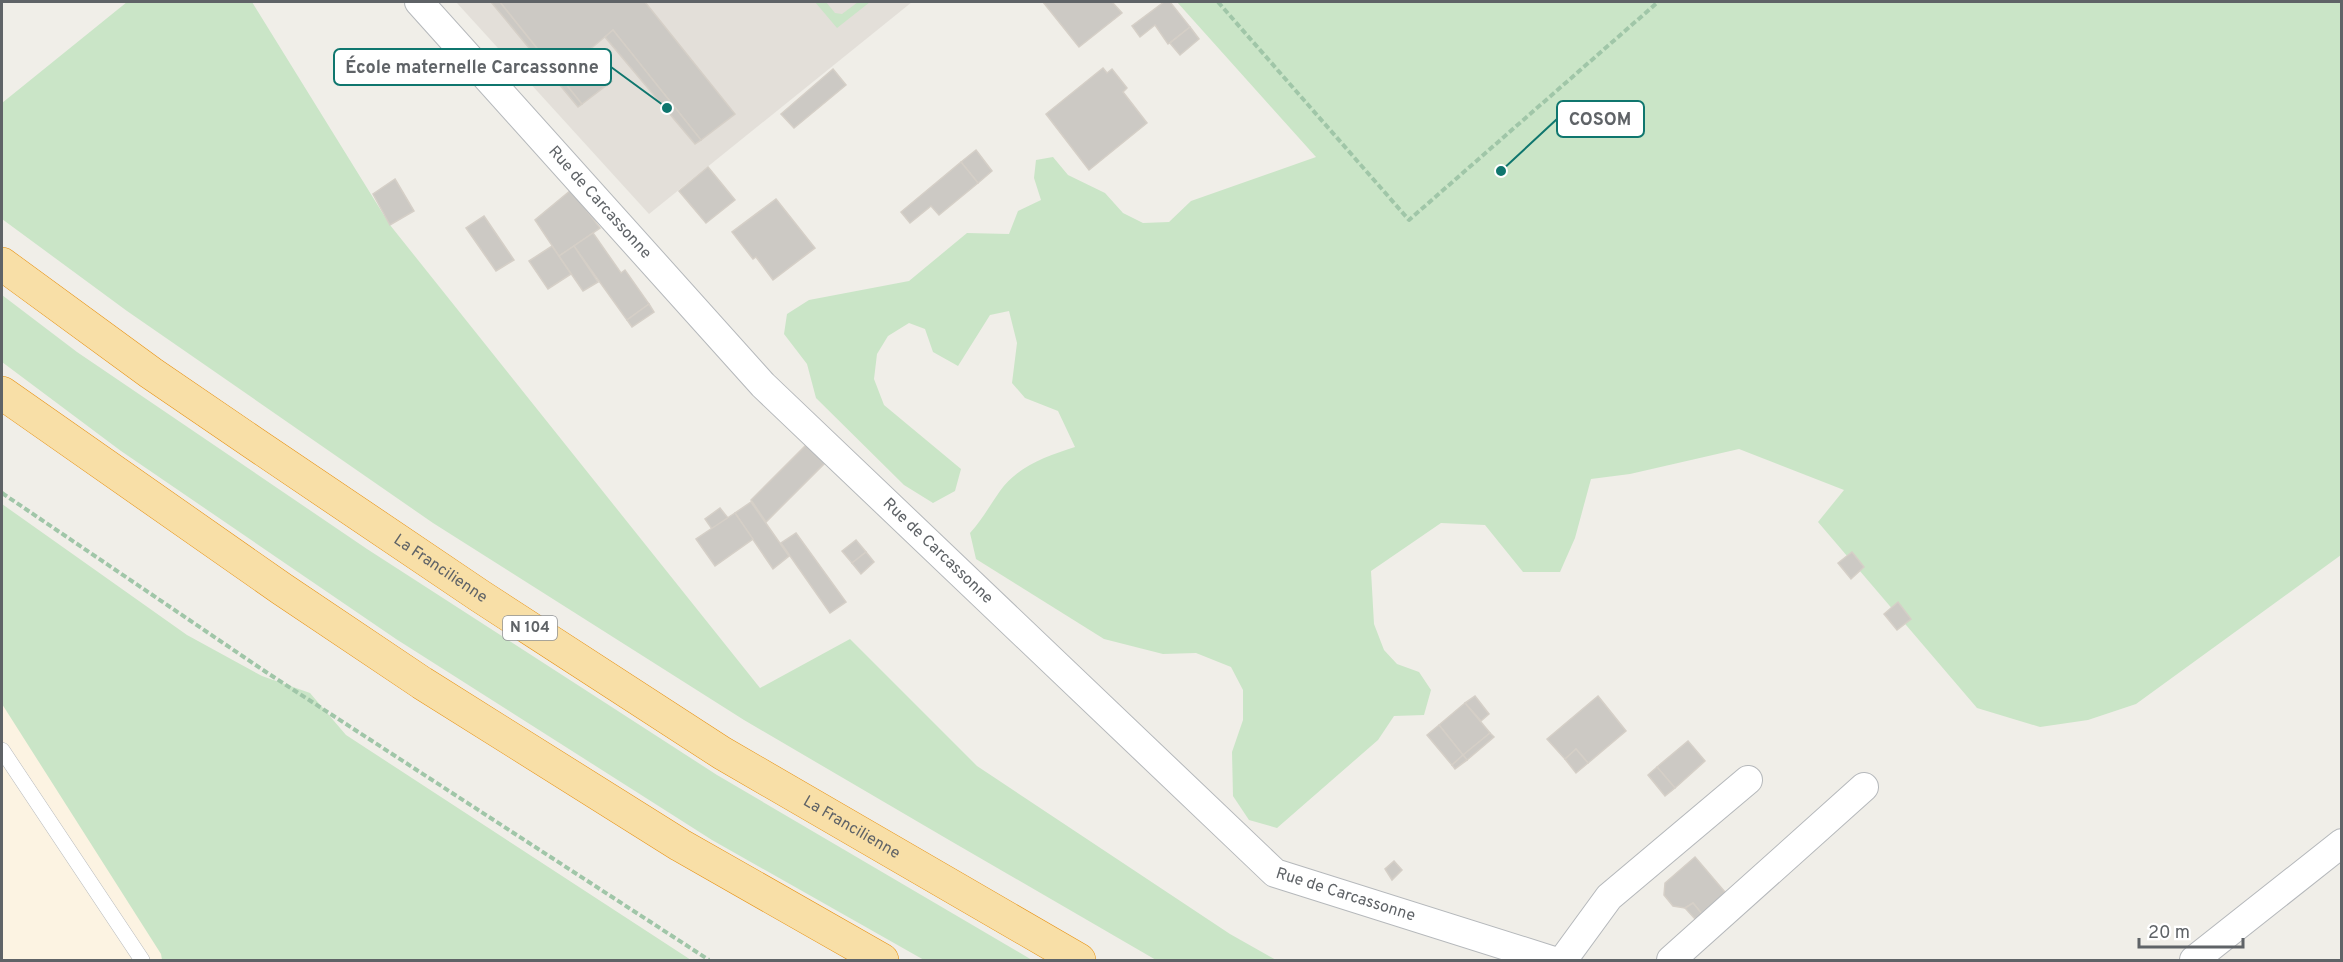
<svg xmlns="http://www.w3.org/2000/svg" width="2343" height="962" font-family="Overpass,sans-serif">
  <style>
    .commercial { fill: #fcf3e2 }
    .education { fill: #e3dfd9 }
    .green { fill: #cae5c7 }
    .building { fill: #ccc9c4; stroke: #d5cfc7; stroke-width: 1.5 }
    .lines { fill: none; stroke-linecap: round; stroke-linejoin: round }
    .service-casing { stroke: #b5b8bb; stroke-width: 16 }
    .minor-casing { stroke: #b5b8bb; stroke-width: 30 }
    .trunk-casing { stroke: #e79111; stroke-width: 34 }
    .path { stroke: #a0c6a8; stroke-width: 4; stroke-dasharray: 6 3; stroke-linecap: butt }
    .service { stroke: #fff; stroke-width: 15 }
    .minor { stroke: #fff; stroke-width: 28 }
    .trunk { stroke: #f8dfa7; stroke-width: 33 }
    .labels { text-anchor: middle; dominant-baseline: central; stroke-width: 5; stroke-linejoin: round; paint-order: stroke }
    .shield { fill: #fff; stroke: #8f9295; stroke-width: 1.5 }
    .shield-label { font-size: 15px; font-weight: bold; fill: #5f6367 }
    .street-label { font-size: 16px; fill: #5f6367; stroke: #fff }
    .leader { fill: none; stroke: #0f766e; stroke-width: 2 }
    .callout-dot { fill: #0f766e; stroke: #fff; stroke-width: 2 }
    .callout { fill: #fff; stroke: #0f766e; stroke-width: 2 }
    .callout-label { font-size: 18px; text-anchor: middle; font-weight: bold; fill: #5f6367 }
  </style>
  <rect width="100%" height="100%" fill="#f0eee8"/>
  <path class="commercial" d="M 2,615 L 250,960 L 2,960 Z"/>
  <path class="education" d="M 456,2 L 912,2 L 649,214 Z"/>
  <g class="green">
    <path d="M 127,2 L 252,2 L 390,225 L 760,688 L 850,639 L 977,766 L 1230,934 L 1276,960 L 1156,960 L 949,840 L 744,720 L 433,523 L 127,311 L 2,219 L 2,103 Z"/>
    <path d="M 815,2 L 826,2 L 835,13 L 842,14 L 858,2 L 870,2 L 837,28 Z"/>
    <path d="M 1177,2 L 2341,2 L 2341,555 L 2136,704 L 2088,720 L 2040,727 L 1977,708 L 1818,522 L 1844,490 L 1739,449 L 1630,474 L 1591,479 L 1575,538 L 1560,572 L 1523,572 L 1485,525 L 1441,523 L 1371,571 L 1374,624 L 1384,650 L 1397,664 L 1419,672 L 1431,690 L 1424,715 L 1394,716 L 1378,740 L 1277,828 L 1249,820 L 1233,796 L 1232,752 L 1243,720 L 1243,690 L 1231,667 L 1196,653 L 1163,654 L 1104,639 L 976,559 L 970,533 C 982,520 990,505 1000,491 C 1018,466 1047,456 1075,447 L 1058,411 L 1025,398 L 1012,383 L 1017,343 L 1009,311 L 990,315 L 958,366 L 933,352 L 925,329 L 909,323 L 888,336 L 877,354 L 874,379 L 884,405 L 961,469 L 955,491 L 933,503 L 904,485 L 816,398 L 807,364 L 784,334 L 787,314 L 809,300 L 909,281 L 967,233 L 1009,234 L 1018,211 L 1041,200 L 1034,178 L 1036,160 L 1053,157 L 1068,175 L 1105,193 L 1123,213 L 1143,223 L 1169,222 L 1191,201 L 1316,157 Z"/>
    <path d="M 2,295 L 77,352 L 367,549 L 717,775 L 1032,960 L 924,960 L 712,840 L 396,639 L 121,451 L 2,362 Z"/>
    <path d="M 2,504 L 187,635 L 262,676 L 310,693 L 346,735 L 691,960 L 162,960 L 161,954 L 2,704 Z"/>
  </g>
  <g class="building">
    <path d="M 491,2 L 500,2 L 582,104 L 578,107 Z"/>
    <path d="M 500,2 L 645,2 L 735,114 L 701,140 L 613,30 L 588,51 L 612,81 L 582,104 Z"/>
    <path d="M 1043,2 L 1112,2 L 1122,13 L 1079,47 Z"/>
    <path d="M 1164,2 L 1170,2 L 1190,27 L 1168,44 L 1155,25 L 1140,37 L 1132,26 Z"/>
    <path d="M 1190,27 L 1199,39 L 1180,55 L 1170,43 Z"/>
    <path d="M 613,30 L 701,140 L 695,144 L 605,37 Z"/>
    <path d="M 1103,68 L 1107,73 L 1112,69 L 1127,88 L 1123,92 L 1147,123 L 1089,170 L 1046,114 Z"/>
    <path d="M 833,69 L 846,85 L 794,128 L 781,114 Z"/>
    <path d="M 976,150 L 992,171 L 978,183 L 961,162 Z"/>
    <path d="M 961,162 L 978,183 L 939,215 L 931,206 L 910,223 L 901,212 Z"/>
    <path d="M 708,167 L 735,200 L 706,223 L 679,191 Z"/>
    <path d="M 395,179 L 414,211 L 390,225 L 373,194 Z"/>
    <path d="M 571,190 L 600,228 L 559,256 L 535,220 Z"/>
    <path d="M 776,199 L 815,248 L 773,280 L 756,257 L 753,259 L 732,232 Z"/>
    <path d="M 484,216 L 514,260 L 496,271 L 466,228 Z"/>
    <path d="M 593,233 L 621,273 L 625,270 L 649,304 L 627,320 L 574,246 Z"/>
    <path d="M 552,246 L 571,274 L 548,289 L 529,261 Z"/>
    <path d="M 574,246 L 598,282 L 583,291 L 559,256 Z"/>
    <path d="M 649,304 L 654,312 L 632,327 L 627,320 Z"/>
    <path d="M 807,444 L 826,462 L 766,522 L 751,500 Z"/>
    <path d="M 751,502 L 789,556 L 773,569 L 735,513 Z"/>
    <path d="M 720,508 L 728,518 L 712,529 L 705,519 Z"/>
    <path d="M 735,513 L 753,539 L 715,566 L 696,539 Z"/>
    <path d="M 796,533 L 846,602 L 830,613 L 781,543 Z"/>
    <path d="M 856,540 L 866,552 L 852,563 L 842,551 Z"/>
    <path d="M 866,552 L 874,562 L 861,574 L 852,563 Z"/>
    <path d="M 1852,552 L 1864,567 L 1851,579 L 1838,563 Z"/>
    <path d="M 1898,602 L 1911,619 L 1897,630 L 1884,614 Z"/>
    <path d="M 1475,696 L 1489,714 L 1481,721 L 1465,703 Z"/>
    <path d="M 1598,696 L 1626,731 L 1588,763 L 1576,749 L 1565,759 L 1547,739 Z"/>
    <path d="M 1465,703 L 1490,733 L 1463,755 L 1439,725 Z"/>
    <path d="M 1439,725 L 1463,755 L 1452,765 L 1427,735 Z"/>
    <path d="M 1490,733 L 1494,737 L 1467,760 L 1463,755 Z"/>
    <path d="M 1688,741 L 1705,761 L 1675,788 L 1657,767 Z"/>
    <path d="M 1576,749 L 1588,763 L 1576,773 L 1565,759 Z"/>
    <path d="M 1463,755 L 1467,760 L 1455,769 L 1452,765 Z"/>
    <path d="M 1657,767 L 1675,788 L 1665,796 L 1648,775 Z"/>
    <path d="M 1695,857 L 1736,905 L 1712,926 L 1693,903 L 1685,908 L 1673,906 L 1664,895 L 1665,883 Z"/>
    <path d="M 1394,861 L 1402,870 L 1392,880 L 1385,869 Z"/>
    <path d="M 1693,903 L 1712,926 L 1706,931 L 1685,908 Z"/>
  </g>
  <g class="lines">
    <defs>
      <path id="service" d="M 2,750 L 142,960"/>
      <g id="minor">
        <path id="s1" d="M 419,2 L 763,385 L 1275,873 L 1551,960"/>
        <path d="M 1563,960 L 1609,897 L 1748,780"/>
        <path d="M 1671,960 L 1864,787"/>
        <path d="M 2194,960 L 2342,843"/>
      </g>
      <g id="trunk">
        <path id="s2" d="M 2,264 L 151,373 L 252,442 L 480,596 L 722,753 L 1079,960"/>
        <path d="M 2,393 L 282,589 L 422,683 L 680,845 L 882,960"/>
      </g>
    </defs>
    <use href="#service" class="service-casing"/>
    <use href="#minor" class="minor-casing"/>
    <use href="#trunk" class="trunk-casing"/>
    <g class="path">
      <path d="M 1218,2 L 1409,220 L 1658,2"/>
      <path d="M 2,493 L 266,672 L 709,960"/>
    </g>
    <use href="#service" class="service"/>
    <use href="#minor" class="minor"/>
    <use href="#trunk" class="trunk"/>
  </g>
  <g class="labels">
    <rect class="shield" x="503" y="616" width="54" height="24" rx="4.5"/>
    <g class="shield-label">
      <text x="530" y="628">N 104</text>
    </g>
    <g class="street-label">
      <text stroke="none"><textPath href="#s1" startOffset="270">Rue de Carcassonne</textPath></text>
      <text stroke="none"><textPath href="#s1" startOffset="756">Rue de Carcassonne</textPath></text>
      <text stroke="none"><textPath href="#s2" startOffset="534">La Francilienne</textPath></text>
      <text stroke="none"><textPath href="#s2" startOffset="1020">La Francilienne</textPath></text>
      <text stroke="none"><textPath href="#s1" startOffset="1296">Rue de Carcassonne</textPath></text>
    </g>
  </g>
  <path class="leader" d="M667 108L611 67M1501 171L1557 119"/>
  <g class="callout-dot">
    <circle cx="667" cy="108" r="6"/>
    <circle cx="1501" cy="171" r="6"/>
  </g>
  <g class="callout">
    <rect x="334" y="49" width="277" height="36" rx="6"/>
    <rect x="1557" y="101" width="87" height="36" rx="6"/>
  </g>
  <g class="callout-label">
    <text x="472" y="73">École maternelle Carcassonne</text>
    <text x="1600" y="125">COSOM</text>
  </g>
  <rect width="2343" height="962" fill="none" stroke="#5f6367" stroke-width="6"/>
  <path d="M2139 938v9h104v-9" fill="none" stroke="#5f6367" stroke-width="3"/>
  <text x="2148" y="938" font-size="18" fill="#5f6367" stroke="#ffffff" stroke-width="4.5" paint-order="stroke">20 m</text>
</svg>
